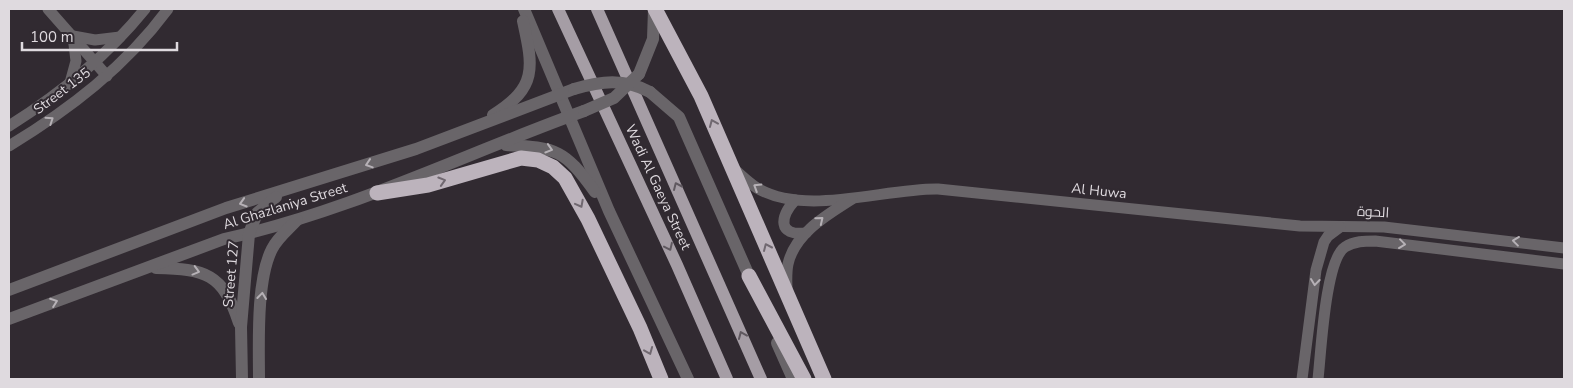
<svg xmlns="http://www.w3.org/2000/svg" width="1573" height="388" font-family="'Nunito Sans',Cairo,sans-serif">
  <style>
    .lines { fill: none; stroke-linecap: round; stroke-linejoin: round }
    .minor { stroke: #696569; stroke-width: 11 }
    .tertiary { stroke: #696569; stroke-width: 12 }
    .primary { stroke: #a59da5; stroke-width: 12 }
    .motorway { stroke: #bcb3bc; stroke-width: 15 }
    .tertiary-bridge { stroke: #696569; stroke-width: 12 }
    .oneway { stroke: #b6b1b6 }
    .oneway2 { stroke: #706870 }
    .oneway3 { stroke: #5f585f }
    .labels { text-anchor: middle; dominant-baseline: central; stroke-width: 4; stroke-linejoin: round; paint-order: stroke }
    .street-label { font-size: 14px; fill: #dfdadf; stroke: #312a31 }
  </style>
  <rect width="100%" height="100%" fill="#312a31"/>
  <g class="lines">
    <g class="minor">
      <path d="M 48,9 L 107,76"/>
      <path d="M 70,83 L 76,61 L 73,36 L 95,40 L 120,37"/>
      <path d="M 9,126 C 60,94 107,56 145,9"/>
      <path d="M 9,146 C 70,109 125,67 168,9"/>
      <path d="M 734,169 C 741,175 749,183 757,188 C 805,217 885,188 938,189 L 1300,226 L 1384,227 L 1564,248"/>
      <path d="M 795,200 C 780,217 777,236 806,233"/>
      <path d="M 787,292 C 787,283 786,273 788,264 C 795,233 827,215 852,199"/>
      <path d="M 1302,379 L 1316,270 L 1324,242 L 1328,236 L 1340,227"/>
      <path d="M 1318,379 C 1321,354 1325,260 1345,247 C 1354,241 1365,241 1375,241 L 1564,264"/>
    </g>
    <g class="tertiary">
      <path d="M 524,9 L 609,211 L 688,379"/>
      <path d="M 639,74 L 653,39 L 654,9"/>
      <path d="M 650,92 L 679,117 L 753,285"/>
      <path d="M 493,115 C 538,87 533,67 523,21"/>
      <path d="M 506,145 C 557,148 564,149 595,192"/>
      <path d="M 156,268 C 205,269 223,273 239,323"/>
      <path d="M 9,290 L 226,208 L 416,149 L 574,89"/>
      <path d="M 9,319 L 224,239 C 349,212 464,154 584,111"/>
      <path d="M 777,343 L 793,379"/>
      <path d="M 242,379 L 241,327 L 249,234 L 257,213 L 276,197"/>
      <path d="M 259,379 C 259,345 256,280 272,249 C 278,237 288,230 297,220"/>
    </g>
    <g class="primary">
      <path d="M 558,9 L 677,265 L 727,379"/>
      <path d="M 597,9 L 761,379"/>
    </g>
    <g class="motorway">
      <path d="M 655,9 L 701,96 L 824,379"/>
      <path d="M 377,193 L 428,185 L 521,158 L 538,160 L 553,167 L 565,178 L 588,219 L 640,328 L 661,379"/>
      <path d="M 749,276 L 804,379"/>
    </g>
    <g class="tertiary-bridge">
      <path d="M 574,89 C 601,81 624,78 650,92"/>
      <path d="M 584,111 L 614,98 L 639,74"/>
    </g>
  </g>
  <defs><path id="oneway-chevron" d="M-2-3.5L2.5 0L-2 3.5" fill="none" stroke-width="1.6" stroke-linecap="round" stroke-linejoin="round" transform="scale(1.25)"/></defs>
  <g class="oneway">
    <use href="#oneway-chevron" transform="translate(50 120) rotate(-34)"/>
    <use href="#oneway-chevron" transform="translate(549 149) rotate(17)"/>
    <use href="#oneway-chevron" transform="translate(369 164) rotate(162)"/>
    <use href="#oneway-chevron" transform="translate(757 187) rotate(-148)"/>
    <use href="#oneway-chevron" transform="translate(243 203) rotate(163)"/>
    <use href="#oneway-chevron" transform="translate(820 220) rotate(-39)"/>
    <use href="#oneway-chevron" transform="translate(1516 241) rotate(-173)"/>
    <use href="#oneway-chevron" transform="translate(1402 244) rotate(7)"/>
    <use href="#oneway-chevron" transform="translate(196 271) rotate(15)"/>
    <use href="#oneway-chevron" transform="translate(1315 282) rotate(97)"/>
    <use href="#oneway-chevron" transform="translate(262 296) rotate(-83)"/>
    <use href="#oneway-chevron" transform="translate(54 302) rotate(-20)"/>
  </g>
  <g class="oneway2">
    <use href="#oneway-chevron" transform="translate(713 123) rotate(-113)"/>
    <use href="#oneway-chevron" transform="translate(442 181) rotate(-17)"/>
    <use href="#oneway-chevron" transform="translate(580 204) rotate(62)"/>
    <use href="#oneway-chevron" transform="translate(767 247) rotate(-114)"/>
    <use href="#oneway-chevron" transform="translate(649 351) rotate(68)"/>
  </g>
  <g class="oneway3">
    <use href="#oneway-chevron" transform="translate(677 186) rotate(-114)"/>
    <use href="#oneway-chevron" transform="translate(669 247) rotate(65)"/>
    <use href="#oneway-chevron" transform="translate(742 335) rotate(-113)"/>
  </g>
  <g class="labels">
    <g class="street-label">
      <text transform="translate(62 91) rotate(-37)">Street 135</text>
      <text transform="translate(658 187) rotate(65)">Wadi Al Gaeya Street</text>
      <text transform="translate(1099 191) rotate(6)">Al Huwa</text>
      <text transform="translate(285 206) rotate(-17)">Al Ghazlaniya Street</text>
      <text transform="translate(1373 212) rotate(3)">الحوة</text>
      <text transform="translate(231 274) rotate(-85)">Street 127</text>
    </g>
  </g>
  <rect width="1573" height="388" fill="none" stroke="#dfdadf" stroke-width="20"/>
  <path d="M22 42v8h155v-8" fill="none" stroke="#dfdadf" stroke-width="2.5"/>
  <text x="30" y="42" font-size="15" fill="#dfdadf" stroke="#312a31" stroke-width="4" paint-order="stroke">100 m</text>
</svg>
